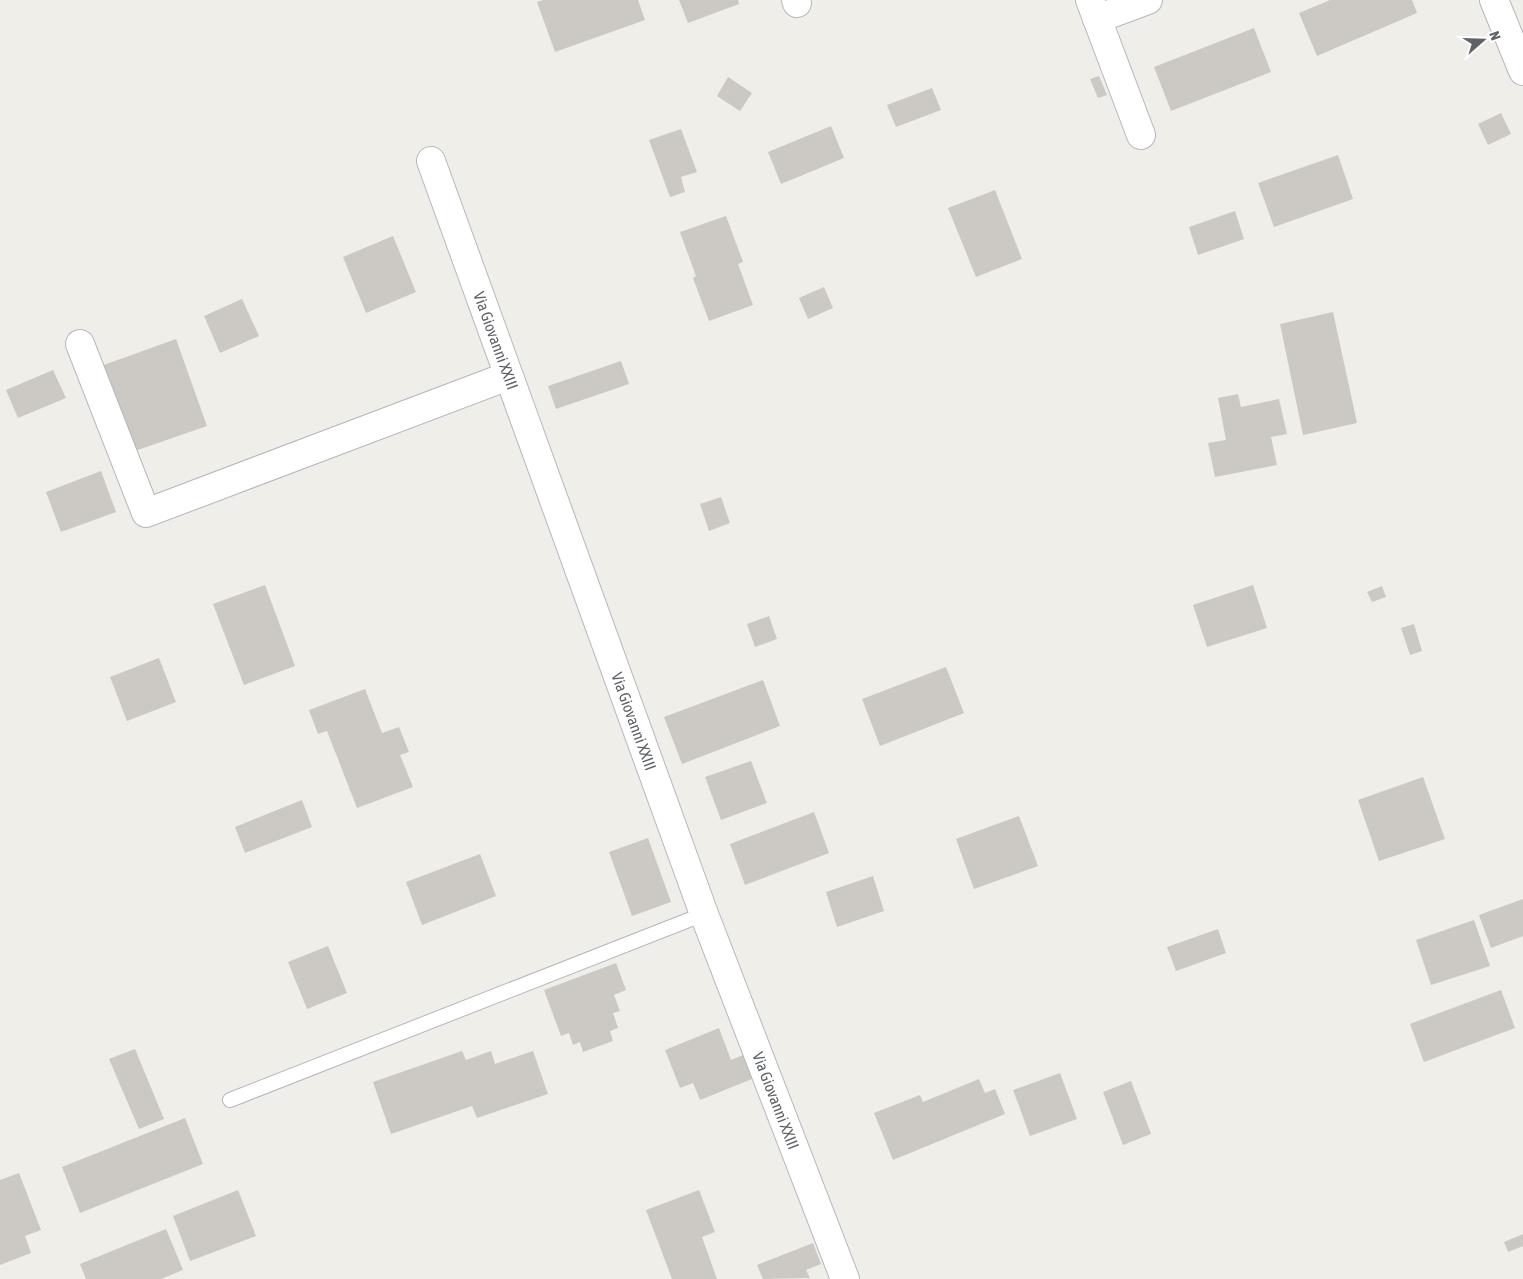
<svg xmlns="http://www.w3.org/2000/svg" width="1523" height="1279" font-family="'Asap Condensed',sans-serif">
  <style>
    .building { fill: #ccc9c4 }
    .lines { fill: none; stroke-linecap: round; stroke-linejoin: round }
    .lane-casing { stroke: #b5b8bb; stroke-width: 16 }
    .street-casing { stroke: #b5b8bb; stroke-width: 30 }
    .secondary-casing { stroke: #b4b7bb; stroke-width: 30 }
    .lane { stroke: #fff; stroke-width: 14 }
    .street { stroke: #fff; stroke-width: 28 }
    .secondary { stroke: #fff; stroke-width: 28 }
    .labels { text-anchor: middle; dominant-baseline: central; stroke-width: 5; stroke-linejoin: round; paint-order: stroke }
    .street-label { font-size: 16px; fill: #5f6367; stroke: #fff }
  </style>
  <rect width="100%" height="100%" fill="#f0eee8"/>
  <g class="building">
    <path d="M 543,0 L 638,0 L 645,20 L 555,52 L 537,2 Z"/>
    <path d="M 679,0 L 738,0 L 739,4 L 688,23 Z"/>
    <path d="M 1330,0 L 1412,0 L 1417,13 L 1317,56 L 1299,13 Z"/>
    <path d="M 1254,28 L 1271,72 L 1171,111 L 1154,67 Z"/>
    <path d="M 1099,76 L 1107,95 L 1098,98 L 1090,79 Z"/>
    <path d="M 728,77 L 752,93 L 740,111 L 717,96 Z"/>
    <path d="M 932,88 L 941,110 L 896,127 L 887,105 Z"/>
    <path d="M 1501,113 L 1511,134 L 1488,145 L 1478,124 Z"/>
    <path d="M 831,126 L 844,158 L 781,184 L 768,152 Z"/>
    <path d="M 681,129 L 697,172 L 681,177 L 685,192 L 670,197 L 649,140 Z"/>
    <path d="M 1338,155 L 1353,199 L 1274,227 L 1258,183 Z"/>
    <path d="M 995,190 L 1022,259 L 976,277 L 948,208 Z"/>
    <path d="M 1235,211 L 1244,239 L 1198,255 L 1189,227 Z"/>
    <path d="M 726,216 L 743,262 L 738,264 L 753,305 L 709,321 L 693,278 L 696,276 L 680,232 Z"/>
    <path d="M 393,236 L 416,292 L 366,313 L 343,257 Z"/>
    <path d="M 824,287 L 833,308 L 808,319 L 799,298 Z"/>
    <path d="M 242,299 L 259,336 L 220,353 L 204,316 Z"/>
    <path d="M 1333,312 L 1357,423 L 1303,435 L 1280,324 Z"/>
    <path d="M 176,339 L 207,426 L 132,452 L 101,366 Z"/>
    <path d="M 621,361 L 629,384 L 556,409 L 548,386 Z"/>
    <path d="M 53,370 L 66,398 L 18,418 L 6,390 Z"/>
    <path d="M 1238,394 L 1241,407 L 1279,399 L 1287,434 L 1271,437 L 1277,465 L 1215,477 L 1208,443 L 1226,440 L 1218,398 Z"/>
    <path d="M 101,471 L 116,512 L 61,532 L 46,492 Z"/>
    <path d="M 721,497 L 730,523 L 709,531 L 700,504 Z"/>
    <path d="M 265,585 L 295,666 L 244,685 L 213,604 Z"/>
    <path d="M 1253,585 L 1267,628 L 1207,647 L 1193,605 Z"/>
    <path d="M 1382,586 L 1386,597 L 1372,602 L 1367,592 Z"/>
    <path d="M 769,616 L 777,639 L 755,647 L 747,624 Z"/>
    <path d="M 1414,624 L 1422,651 L 1410,655 L 1401,628 Z"/>
    <path d="M 159,658 L 176,702 L 127,721 L 110,677 Z"/>
    <path d="M 946,667 L 964,713 L 880,746 L 862,699 Z"/>
    <path d="M 763,680 L 780,726 L 682,764 L 664,717 Z"/>
    <path d="M 365,689 L 382,733 L 399,727 L 409,752 L 400,755 L 413,787 L 357,808 L 327,731 L 318,734 L 309,710 Z"/>
    <path d="M 751,761 L 767,803 L 721,820 L 705,777 Z"/>
    <path d="M 1423,777 L 1445,839 L 1379,861 L 1358,800 Z"/>
    <path d="M 302,800 L 312,827 L 245,853 L 235,827 Z"/>
    <path d="M 814,812 L 829,853 L 745,885 L 730,844 Z"/>
    <path d="M 1019,816 L 1038,866 L 974,889 L 956,839 Z"/>
    <path d="M 648,838 L 671,902 L 632,916 L 609,852 Z"/>
    <path d="M 480,854 L 496,896 L 422,925 L 406,882 Z"/>
    <path d="M 873,876 L 884,911 L 837,927 L 826,892 Z"/>
    <path d="M 1523,899 L 1523,936 L 1491,948 L 1479,915 Z"/>
    <path d="M 1474,920 L 1490,966 L 1431,985 L 1416,940 Z"/>
    <path d="M 1218,929 L 1226,953 L 1176,971 L 1167,947 Z"/>
    <path d="M 328,946 L 347,993 L 307,1009 L 288,962 Z"/>
    <path d="M 616,963 L 626,990 L 614,995 L 620,1011 L 613,1013 L 618,1028 L 610,1031 L 613,1041 L 583,1052 L 580,1042 L 573,1045 L 569,1033 L 561,1036 L 544,990 Z"/>
    <path d="M 1501,990 L 1515,1028 L 1424,1062 L 1410,1024 Z"/>
    <path d="M 719,1028 L 731,1060 L 743,1055 L 752,1079 L 700,1100 L 693,1083 L 680,1088 L 665,1050 Z"/>
    <path d="M 135,1049 L 164,1119 L 139,1129 L 109,1059 Z"/>
    <path d="M 462,1051 L 466,1060 L 491,1051 L 495,1064 L 533,1051 L 548,1094 L 477,1118 L 472,1106 L 391,1134 L 373,1082 Z"/>
    <path d="M 1060,1073 L 1077,1119 L 1030,1136 L 1013,1090 Z"/>
    <path d="M 979,1079 L 985,1093 L 995,1089 L 1005,1114 L 893,1160 L 874,1113 L 920,1095 L 923,1102 Z"/>
    <path d="M 1131,1081 L 1151,1134 L 1123,1145 L 1103,1092 Z"/>
    <path d="M 185,1118 L 203,1164 L 80,1213 L 62,1167 Z"/>
    <path d="M 19,1173 L 41,1230 L 25,1236 L 31,1253 L 0,1265 L 0,1180 Z"/>
    <path d="M 238,1190 L 256,1236 L 190,1261 L 173,1216 Z"/>
    <path d="M 699,1190 L 715,1232 L 702,1237 L 717,1279 L 672,1279 L 646,1210 Z"/>
    <path d="M 166,1229 L 183,1270 L 161,1279 L 86,1279 L 80,1264 Z"/>
    <path d="M 1523,1234 L 1523,1246 L 1508,1252 L 1504,1242 Z"/>
    <path d="M 813,1243 L 821,1264 L 806,1270 L 810,1278 L 763,1279 L 757,1265 Z"/>
  </g>
  <g class="lines">
    <defs>
      <path id="lane" d="M 230,1100 L 704,914"/>
      <g id="street">
        <path d="M 796,0 L 797,3"/>
        <path d="M 1090,0 L 1141,135"/>
        <path d="M 1097,19 L 1148,0"/>
        <path id="s1" d="M 431,161 L 704,914 L 845,1279"/>
        <path d="M 80,344 L 146,513 L 508,376"/>
      </g>
      <path id="secondary" d="M 1494,0 L 1523,71"/>
    </defs>
    <use href="#lane" class="lane-casing"/>
    <use href="#street" class="street-casing"/>
    <use href="#secondary" class="secondary-casing"/>
    <use href="#lane" class="lane"/>
    <use href="#street" class="street"/>
    <use href="#secondary" class="secondary"/>
  </g>
  <g class="labels">
    <g class="street-label">
      <text stroke="none"><textPath href="#s1" startOffset="191">Via Giovanni XXIII</textPath></text>
      <text stroke="none"><textPath href="#s1" startOffset="596">Via Giovanni XXIII</textPath></text>
      <text stroke="none"><textPath href="#s1" startOffset="1001">Via Giovanni XXIII</textPath></text>
    </g>
  </g>
  <g transform="translate(1483 40) rotate(70)" stroke="#ffffff" stroke-width="4" paint-order="stroke">
  <path d="M0-4L9 19L0 12L-9 19Z" fill="#5f6367"/>
  <text y="-8" font-size="14" font-weight="bold" text-anchor="middle" fill="#5f6367">N</text>
  </g>
</svg>
